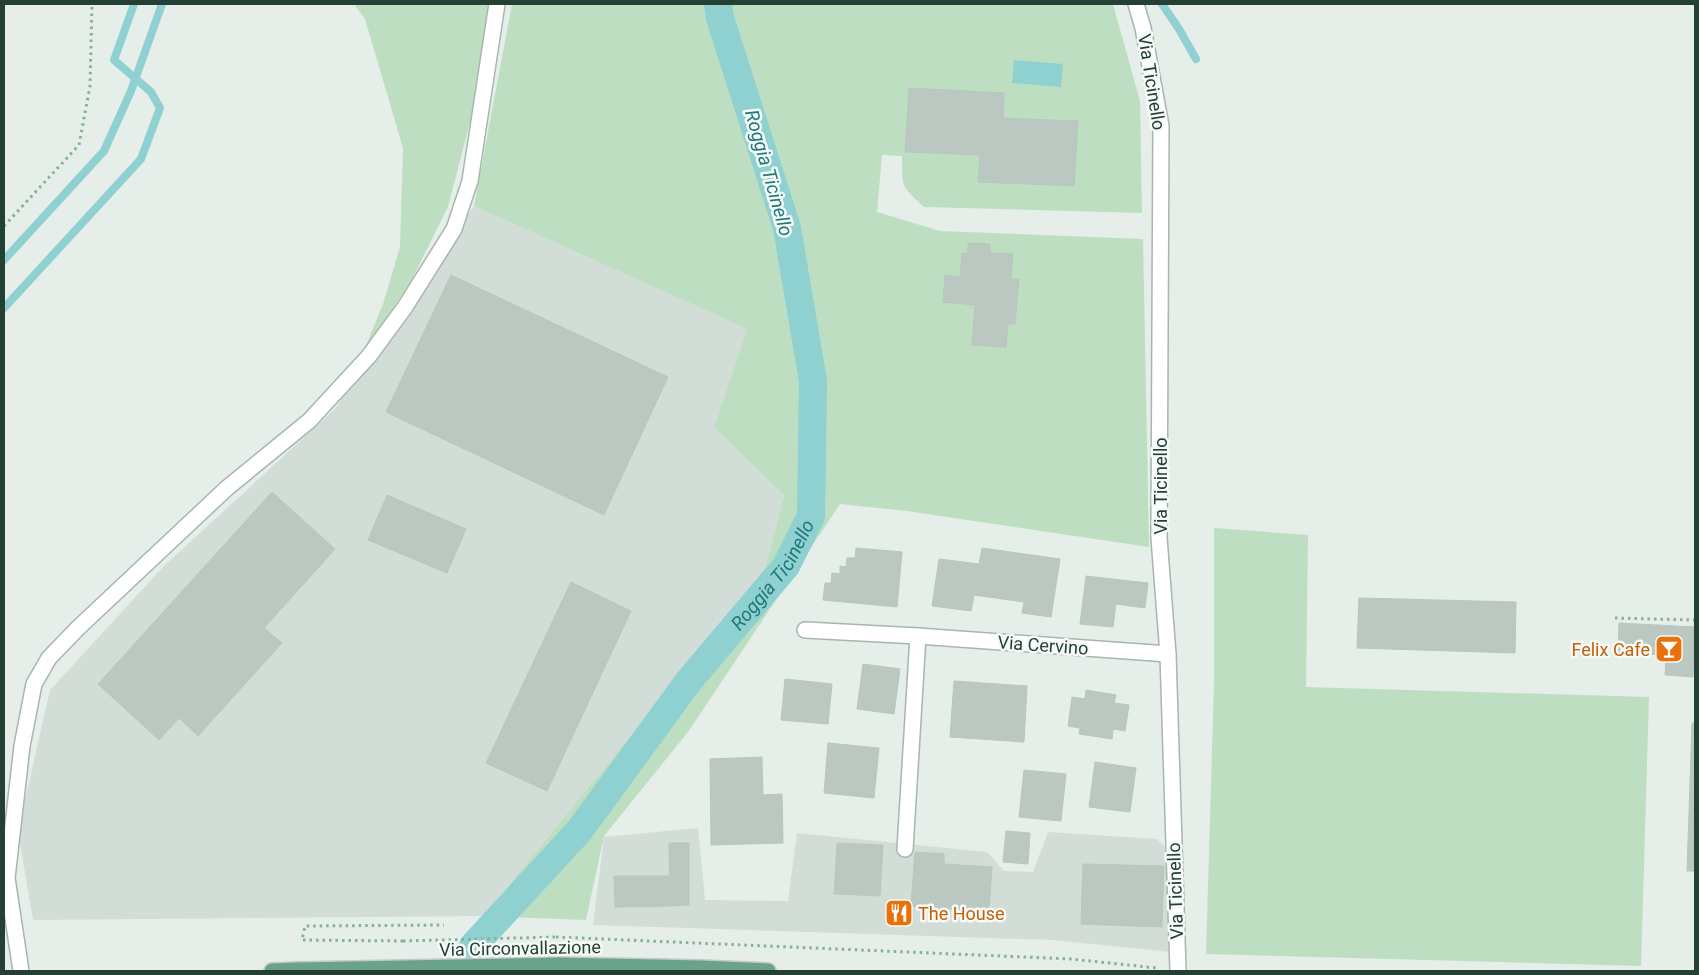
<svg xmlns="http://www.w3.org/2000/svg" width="1699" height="975" font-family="Roboto,sans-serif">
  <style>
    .built { fill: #d3ddd7 }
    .green { fill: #bedec2 }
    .water { fill: #8fd0d1 }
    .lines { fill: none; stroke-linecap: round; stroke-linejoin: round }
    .stream { stroke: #8fd0d1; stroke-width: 8 }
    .canal { stroke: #8fd0d1; stroke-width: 28 }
    .building { fill: #bac8c1; stroke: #b7c7be }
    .minor-casing { stroke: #a7b6ae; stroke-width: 18 }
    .major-casing { stroke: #c2c9c6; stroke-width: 18 }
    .path { stroke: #86b09d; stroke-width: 3; stroke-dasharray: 2.5 4; stroke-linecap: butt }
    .minor { stroke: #fff; stroke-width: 15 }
    .major { stroke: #6aa28c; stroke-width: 15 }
    .major-bridge-casing { stroke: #c2c9c6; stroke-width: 18; stroke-linecap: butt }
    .path-bridge { stroke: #86b09d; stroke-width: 3; stroke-dasharray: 2.5 4; stroke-linecap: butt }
    .major-bridge { stroke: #6aa28c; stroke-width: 15 }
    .labels { text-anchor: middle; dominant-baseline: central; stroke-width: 5; stroke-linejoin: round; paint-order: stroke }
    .street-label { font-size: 18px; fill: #243f34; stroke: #f5faf7 }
    .food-label { font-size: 18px; fill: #c56008; stroke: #f5faf7; text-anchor: end }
    .water-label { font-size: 19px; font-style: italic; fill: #1f787a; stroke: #f5faf7 }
  </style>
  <rect width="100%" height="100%" fill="#e5eee8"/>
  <g class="built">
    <path d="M 474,206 L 747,329 L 714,427 L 784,494 L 765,570 L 484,916 L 33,920 L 18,831 L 50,690 L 164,566 L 335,409 Z"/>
    <path d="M 698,828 L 705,900 L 788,901 L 797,833 L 987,852 L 1004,871 L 1033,872 L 1048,832 L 1157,839 L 1169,851 L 1172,952 L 1052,940 L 593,925 L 604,837 Z"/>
  </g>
  <g class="green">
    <path d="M 354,4 L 490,4 L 479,87 L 448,207 L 411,281 L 363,353 L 383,304 L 400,247 L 403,148 L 365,19 Z"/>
    <path d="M 512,4 L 1113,4 L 1140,101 L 1142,213 L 924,207 C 901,185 902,188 902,156 L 882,155 L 877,212 L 940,231 L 1143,239 L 1149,547 L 907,511 L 840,504 L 688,732 L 604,836 L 586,920 L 484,916 L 765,570 L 784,495 L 714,427 L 747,329 L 474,206 Z"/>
    <path d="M 1214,528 L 1308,535 L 1306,687 L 1649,697 L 1641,966 L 1206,954 L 1214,684 Z"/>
  </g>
  <path class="water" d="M 1014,60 L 1063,64 L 1061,87 L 1012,83 Z"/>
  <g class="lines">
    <g class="stream">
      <path d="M 1162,4 L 1179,29 L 1196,59"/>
      <path d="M 4,260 L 104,151 L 131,91 L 162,4"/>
      <path d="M 4,308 L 141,159 L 160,108 L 151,92 L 114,60 L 134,4"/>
    </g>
    <path class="canal" id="s1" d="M 473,946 L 579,831 L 688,682 L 786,566 L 811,516 L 813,381 L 787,228 L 720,18 L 718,4"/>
  </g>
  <g class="building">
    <path d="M 909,88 L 1004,93 L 1003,118 L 1078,121 L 1074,186 L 978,182 L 980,155 L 905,152 Z"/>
    <path d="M 968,243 L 990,244 L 990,253 L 1013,254 L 1011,279 L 1019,279 L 1015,324 L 1008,324 L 1006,347 L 972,345 L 975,305 L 943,302 L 945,275 L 960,277 L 962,253 L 968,254 Z"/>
    <path d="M 451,275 L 668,377 L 604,515 L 386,412 Z"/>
    <path d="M 272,492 L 335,549 L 264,628 L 282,643 L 198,736 L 179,718 L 159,740 L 98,684 Z"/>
    <path d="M 387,495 L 466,529 L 447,573 L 368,540 Z"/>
    <path d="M 856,548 L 902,552 L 897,607 L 823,600 L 825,583 L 831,583 L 832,573 L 840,574 L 840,566 L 846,567 L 847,558 L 855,558 Z"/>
    <path d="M 982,548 L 1060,559 L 1051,617 L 1022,613 L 1024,602 L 974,595 L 971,611 L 932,606 L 939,559 L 979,564 Z"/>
    <path d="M 1086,576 L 1148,583 L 1145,608 L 1116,604 L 1113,627 L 1080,624 Z"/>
    <path d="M 571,582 L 631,611 L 547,791 L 486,763 Z"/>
    <path d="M 1359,598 L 1516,602 L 1515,653 L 1357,648 Z"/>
    <path d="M 1619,623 L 1695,627 L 1693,677 L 1665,675 L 1666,655 L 1618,653 Z"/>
    <path d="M 863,664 L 900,669 L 894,714 L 857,709 Z"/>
    <path d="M 785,679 L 832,684 L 828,724 L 781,720 Z"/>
    <path d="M 954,681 L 1027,686 L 1024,742 L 950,737 Z"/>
    <path d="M 1086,690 L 1116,695 L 1114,703 L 1129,705 L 1125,731 L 1113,729 L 1112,739 L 1079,734 L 1080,728 L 1068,726 L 1072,697 L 1085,699 Z"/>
    <path d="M 1692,723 L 1695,723 L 1695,871 L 1687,871 Z"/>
    <path d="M 828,743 L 879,748 L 874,798 L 824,793 Z"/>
    <path d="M 762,757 L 763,795 L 782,794 L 783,843 L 711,845 L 710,759 Z"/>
    <path d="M 1095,762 L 1136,768 L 1130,812 L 1089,807 Z"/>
    <path d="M 1024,770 L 1066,774 L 1061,821 L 1019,817 Z"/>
    <path d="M 1006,831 L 1030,833 L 1028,864 L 1003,862 Z"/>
    <path d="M 669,843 L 689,843 L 689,905 L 670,906 Z"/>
    <path d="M 837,843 L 883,845 L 880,896 L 834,894 Z"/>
    <path d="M 915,852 L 944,854 L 944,864 L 992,867 L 989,912 L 911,906 Z"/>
    <path d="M 1083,864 L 1164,866 L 1162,927 L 1081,924 Z"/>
    <path d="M 614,876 L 670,876 L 670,906 L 615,907 Z"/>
  </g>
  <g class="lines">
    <defs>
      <g id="minor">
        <path d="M 1136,4 L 1143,28 L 1161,126 L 1159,538 L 1168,654 L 1178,971"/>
        <path d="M 805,630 L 918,636 L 1168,654"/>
        <path d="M 905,849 L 918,636"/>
        <path d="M 21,971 L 7,878 L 22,746 L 34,684 L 49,658 L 78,628 L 227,488 L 309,421 L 369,356 L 405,307 L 454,229 L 470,181 L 497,4"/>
      </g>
      <g id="major">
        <path d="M 558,965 L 701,968 L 768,971"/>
        <path d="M 272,971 L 299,970"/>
      </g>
    </defs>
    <use href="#minor" class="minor-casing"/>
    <use href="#major" class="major-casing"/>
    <g class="path">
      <path d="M 4,226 L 79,145 L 90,86 L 92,4"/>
      <path d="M 1615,618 L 1695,620"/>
      <path d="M 556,937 L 1071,959 L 1157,968"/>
      <path d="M 403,941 L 302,940 L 305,926 L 444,925"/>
    </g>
    <use href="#minor" class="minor"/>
    <use href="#major" class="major"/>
    <defs>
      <path id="major-bridge" d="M 299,970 L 558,965"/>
    </defs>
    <use href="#major-bridge" class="major-bridge-casing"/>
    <path class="path-bridge" d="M 403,941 L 556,937"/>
    <use href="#major-bridge" class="major-bridge"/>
  </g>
  <defs>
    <symbol id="bar-square" viewBox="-11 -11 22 22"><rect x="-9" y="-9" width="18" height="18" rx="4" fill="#e8710a" stroke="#f5faf7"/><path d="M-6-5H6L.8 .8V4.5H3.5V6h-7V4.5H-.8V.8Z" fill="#fff"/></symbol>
    <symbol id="restaurant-square" viewBox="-11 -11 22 22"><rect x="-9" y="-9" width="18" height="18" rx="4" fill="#e8710a" stroke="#f5faf7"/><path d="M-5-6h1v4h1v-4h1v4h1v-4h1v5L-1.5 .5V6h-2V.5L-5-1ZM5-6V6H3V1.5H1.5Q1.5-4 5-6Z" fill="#fff"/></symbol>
  </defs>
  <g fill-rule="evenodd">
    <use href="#bar-square" x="1653" y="633" width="32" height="32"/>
    <use href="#restaurant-square" x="883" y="897" width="32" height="32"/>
  </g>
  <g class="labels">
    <g class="street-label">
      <text transform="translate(1152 82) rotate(81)">Via Ticinello</text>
      <text transform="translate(1160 486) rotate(-90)">Via Ticinello</text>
      <text transform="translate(1043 645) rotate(4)">Via Cervino</text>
      <text transform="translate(1175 891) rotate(-92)">Via Ticinello</text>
      <text transform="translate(520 948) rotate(-1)">Via Circonvallazione</text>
    </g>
    <g class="food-label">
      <text x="1650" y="649">Felix Cafe</text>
      <text x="918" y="913" text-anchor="start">The House</text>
    </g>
    <g class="water-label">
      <text transform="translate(769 173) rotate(74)">Roggia Ticinello</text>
      <text stroke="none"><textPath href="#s1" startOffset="478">Roggia Ticinello</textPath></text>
    </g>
  </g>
  <rect width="1699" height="975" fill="none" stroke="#243f34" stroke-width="10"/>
</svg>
